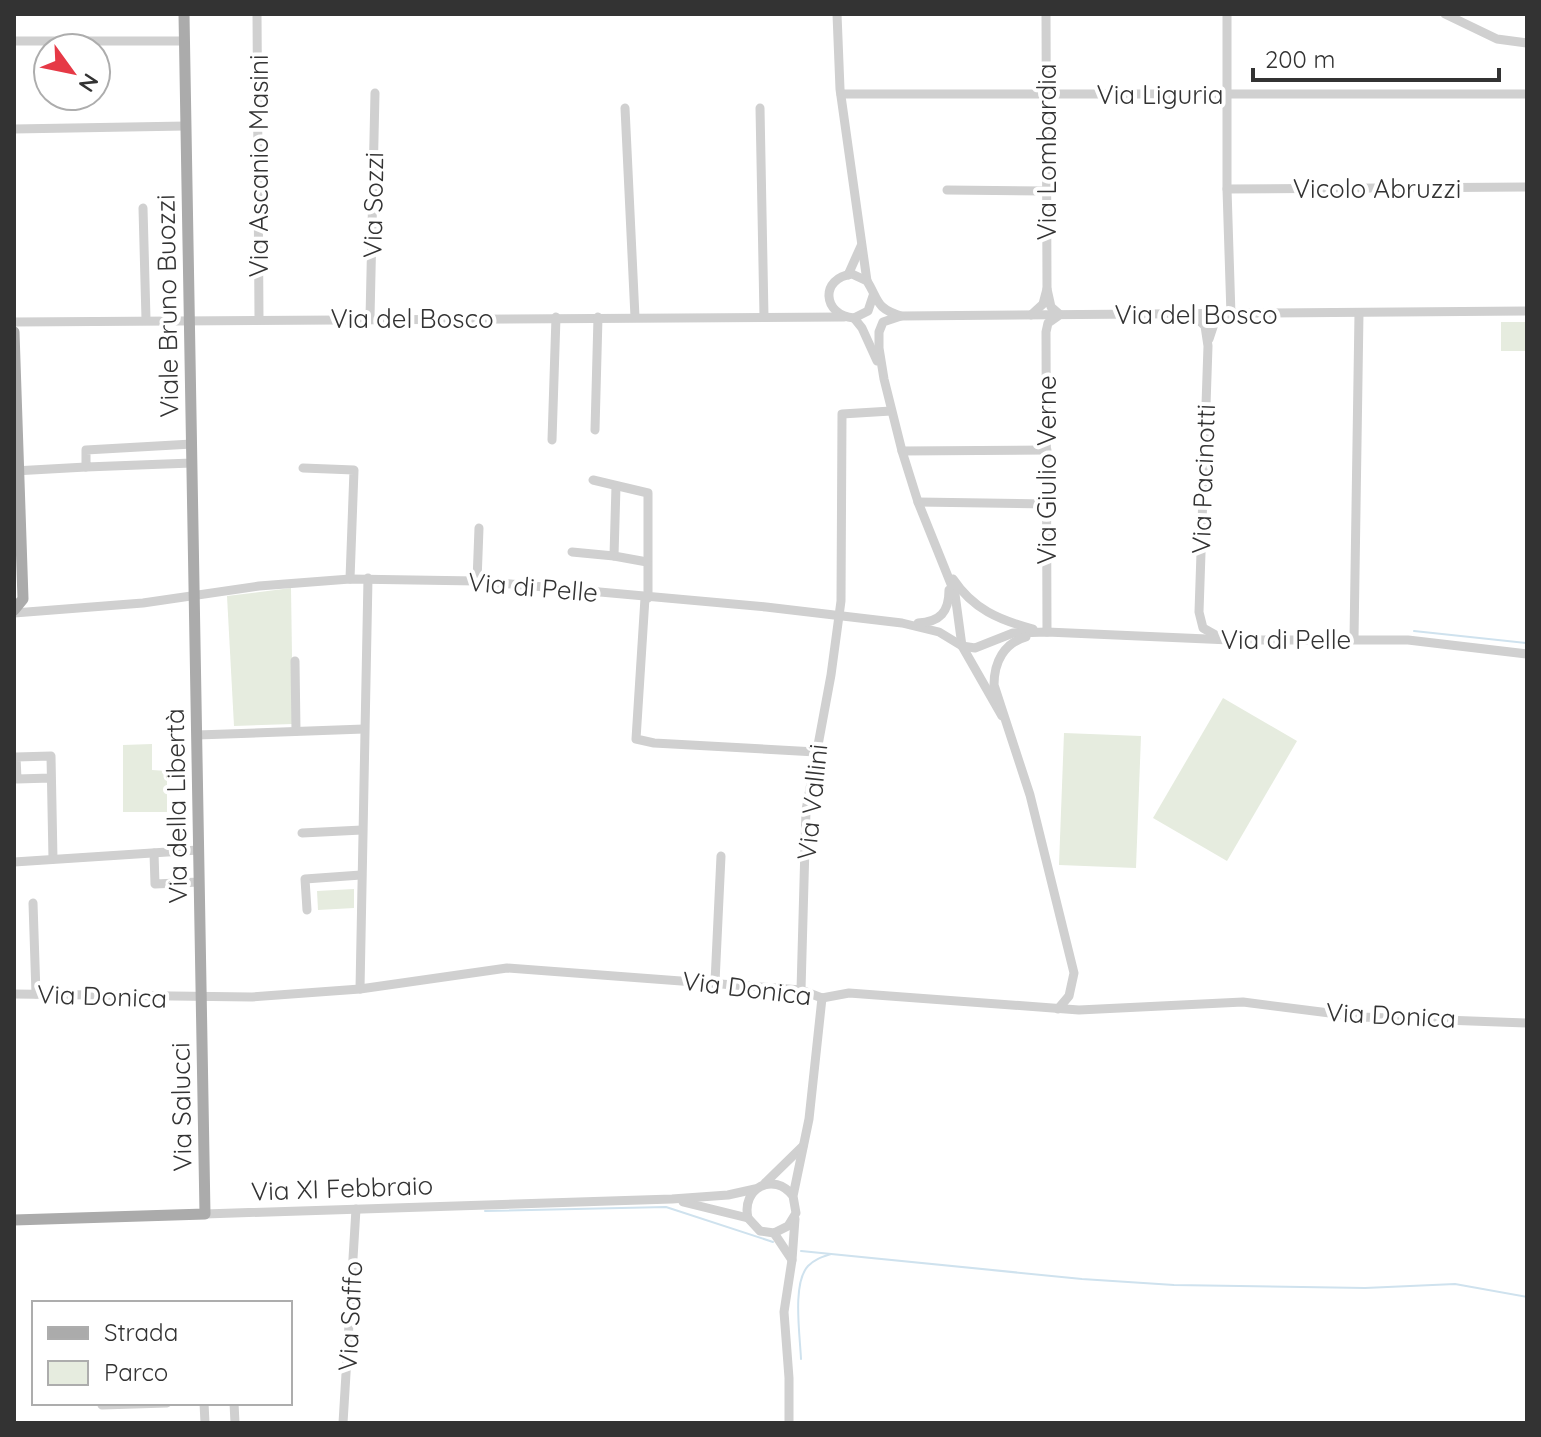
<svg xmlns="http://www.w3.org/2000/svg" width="1541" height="1437" font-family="Quicksand,sans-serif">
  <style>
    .green { fill: #e6ecdf }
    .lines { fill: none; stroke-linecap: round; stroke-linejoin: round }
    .stream { stroke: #cfe2ee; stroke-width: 2 }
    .minor { stroke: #d0d0d0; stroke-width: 9 }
    .major { stroke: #ababab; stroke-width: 11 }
    .labels { text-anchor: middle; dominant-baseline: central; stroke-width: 8; stroke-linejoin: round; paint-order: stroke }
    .street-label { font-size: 26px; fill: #333; stroke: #fff }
  </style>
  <rect width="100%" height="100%" fill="#fff"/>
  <g class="green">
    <rect x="1501" y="322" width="26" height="29"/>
    <path d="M 291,588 L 293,724 L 234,726 L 227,596 Z"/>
    <path d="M 1223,698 L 1297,741 L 1227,861 L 1153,818 Z"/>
    <path d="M 1064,733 L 1141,736 L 1136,868 L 1059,865 Z"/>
    <path d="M 152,744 L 152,770 L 167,771 L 167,812 L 123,812 L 123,745 Z"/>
    <path d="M 354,889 L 354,908 L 318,910 L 317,891 Z"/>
  </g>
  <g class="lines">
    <g class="stream">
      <path d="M 1414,631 L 1527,643"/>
      <path d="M 485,1211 L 666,1207 L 773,1242"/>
      <path d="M 801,1251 L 1082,1279 L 1174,1285 L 1365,1288 L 1455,1284 L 1527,1297"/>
      <path d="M 801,1359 C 800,1335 792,1283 808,1266 C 815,1259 822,1257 831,1254"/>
    </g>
    <g class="minor">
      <path d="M 257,14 L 259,318"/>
      <path d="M 837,14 L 840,89 L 867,281"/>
      <path d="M 1046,14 L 1047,289"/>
      <path d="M 1227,14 L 1227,189 L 1231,315"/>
      <path d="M 1445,14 L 1497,39 L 1527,43"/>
      <path d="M 14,41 L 184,41"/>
      <path d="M 841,94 L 1527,94"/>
      <path d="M 625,108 L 635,317"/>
      <path d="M 760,108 L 764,317"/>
      <path d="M 14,129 L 186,126"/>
      <path d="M 1227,189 L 1527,187"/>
      <path d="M 947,190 L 1046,191"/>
      <path d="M 143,208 L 146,319"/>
      <path d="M 848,275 L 861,246"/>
      <path d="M 873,296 L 868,311 L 854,318 C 822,315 820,278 852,274 L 867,281 C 879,300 875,308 901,316 L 1527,311"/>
      <path d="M 1031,315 L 1043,304 L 1047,289 L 1051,307 L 1059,314"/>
      <path d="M 901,316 L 883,322 L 879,332 L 879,348 L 884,379 L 902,451 L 918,502 L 955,594 L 962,646 L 1002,716"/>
      <path d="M 1194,316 L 1205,326 L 1208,346 L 1199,612 L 1203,628 L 1219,637"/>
      <path d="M 370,318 L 375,93"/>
      <path d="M 854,318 L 862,328 L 877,361"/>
      <path d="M 14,322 L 844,317"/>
      <path d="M 1209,339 L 1214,324 L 1229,315"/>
      <path d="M 595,430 L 598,317"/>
      <path d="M 552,440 L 556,317"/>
      <path d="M 192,444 L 86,450 L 86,467 L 192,463"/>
      <path d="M 902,451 L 1047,450"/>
      <path d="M 303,468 L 354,470 L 350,579"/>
      <path d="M 14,471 L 86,467"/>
      <path d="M 593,480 L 648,493 L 648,598"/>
      <path d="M 616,486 L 614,556 L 647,562"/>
      <path d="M 918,502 L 1047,504"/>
      <path d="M 572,552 L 614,556"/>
      <path d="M 953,579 C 973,609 999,620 1033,629"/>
      <path d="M 477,581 L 479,528"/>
      <path d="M 645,598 L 636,739 L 654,743 L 816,752"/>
      <path d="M 14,613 L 143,603 L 259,586 L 350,579 L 477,581 L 766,607 L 902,623 L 939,632 L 962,646 L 975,648 L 1013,633 L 1047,632 L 1230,640 L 1408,640 L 1527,654"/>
      <path d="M 918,623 C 940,622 949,612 949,590"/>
      <path d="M 1047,632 L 1046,332 L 1048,323 L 1058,316"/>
      <path d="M 1026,637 C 1004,643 994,662 994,685 L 1030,795 L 1074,973 L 1069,996 L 1058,1009"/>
      <path d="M 1354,639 L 1359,313"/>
      <path d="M 295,661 L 296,731"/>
      <path d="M 197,735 L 364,729"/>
      <path d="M 51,778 L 17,779 L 16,757 L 51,756 L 53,859"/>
      <path d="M 302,833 L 362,830"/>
      <path d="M 154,853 L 155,884 L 199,882"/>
      <path d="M 14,862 L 198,850"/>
      <path d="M 33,903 L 36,994"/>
      <path d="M 307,910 L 305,879 L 361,875"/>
      <path d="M 715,982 L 721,856"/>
      <path d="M 360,989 L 368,578"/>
      <path d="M 801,990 L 806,810 L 831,675 L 841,601 L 842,414 L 891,411"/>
      <path d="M 14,994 L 252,997 L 360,989 L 507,968 L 801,990 L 822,998 L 849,993 L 1079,1010 L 1243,1002 L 1361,1017 L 1527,1023"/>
      <path d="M 765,1183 L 803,1146"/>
      <path d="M 793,1196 C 774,1171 741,1188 748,1218 L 760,1231 L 774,1233 L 788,1226 L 796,1213 L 793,1196 L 809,1119 L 822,998"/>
      <path d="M 683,1202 L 748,1218"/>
      <path d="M 205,1214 L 672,1199 L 728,1195 L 755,1189"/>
      <path d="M 774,1233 L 792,1260"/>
      <path d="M 204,1403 L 205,1423"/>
      <path d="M 234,1403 L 235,1423"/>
      <path d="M 102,1405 L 167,1403"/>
      <path d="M 343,1423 L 356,1209"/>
      <path d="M 789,1423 L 789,1378 L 784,1312 L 792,1260 L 795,1219"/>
    </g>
    <g class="major">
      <path d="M 14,332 L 23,599 L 14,610"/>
      <path d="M 14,1220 L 205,1214 L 184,14"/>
    </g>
  </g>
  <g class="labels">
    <g class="street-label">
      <text x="1160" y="94">Via Liguria</text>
      <text transform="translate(1046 152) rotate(-90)">Via Lombardia</text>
      <text transform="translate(258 166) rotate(-90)">Via Ascanio Masini</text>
      <text x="1377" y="188">Vicolo Abruzzi</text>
      <text transform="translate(373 205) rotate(-89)">Via Sozzi</text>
      <text transform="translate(167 306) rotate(-91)">Viale Bruno Buozzi</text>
      <text x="1196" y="314">Via del Bosco</text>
      <text x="412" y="318">Via del Bosco</text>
      <text transform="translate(1046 470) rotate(-90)">Via Giulio Verne</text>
      <text transform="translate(1203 479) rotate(-88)">Via Pacinotti</text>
      <text transform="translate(533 587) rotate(5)">Via di Pelle</text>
      <text x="1286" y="639">Via di Pelle</text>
      <text transform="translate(812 802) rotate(-84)">Via Vallini</text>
      <text transform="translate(176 806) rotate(-91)">Via della Libertà</text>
      <text transform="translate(747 988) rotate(7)">Via Donica</text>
      <text transform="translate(102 996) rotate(2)">Via Donica</text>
      <text transform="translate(1391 1015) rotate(3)">Via Donica</text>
      <text transform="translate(181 1107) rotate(-91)">Via Salucci</text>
      <text transform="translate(342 1188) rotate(-2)">Via XI Febbraio</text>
      <text transform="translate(350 1316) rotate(-87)">Via Saffo</text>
    </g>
  </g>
  <rect width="1541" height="1437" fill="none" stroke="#333333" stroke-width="32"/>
  <rect x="32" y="1301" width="260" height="104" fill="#ffffff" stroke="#adadad" stroke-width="2"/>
  <rect x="48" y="1327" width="40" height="12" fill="#ababab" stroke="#adadad" stroke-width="2"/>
  <text x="104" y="1341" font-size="24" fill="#333333">Strada</text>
  <rect x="48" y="1361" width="40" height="24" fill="#e6ecdf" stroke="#adadad" stroke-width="2"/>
  <text x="104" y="1381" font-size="24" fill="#333333">Parco</text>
  <g transform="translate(72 72) rotate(123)"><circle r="38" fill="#ffffff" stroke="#adadad" stroke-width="2"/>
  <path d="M0-6L14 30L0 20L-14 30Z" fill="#e63946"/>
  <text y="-12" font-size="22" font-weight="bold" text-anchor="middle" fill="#333333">N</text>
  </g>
  <path d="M1253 68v12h246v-12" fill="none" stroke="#333333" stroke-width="4"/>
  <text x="1265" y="68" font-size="24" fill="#333333" stroke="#ffffff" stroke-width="6" paint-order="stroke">200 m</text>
</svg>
